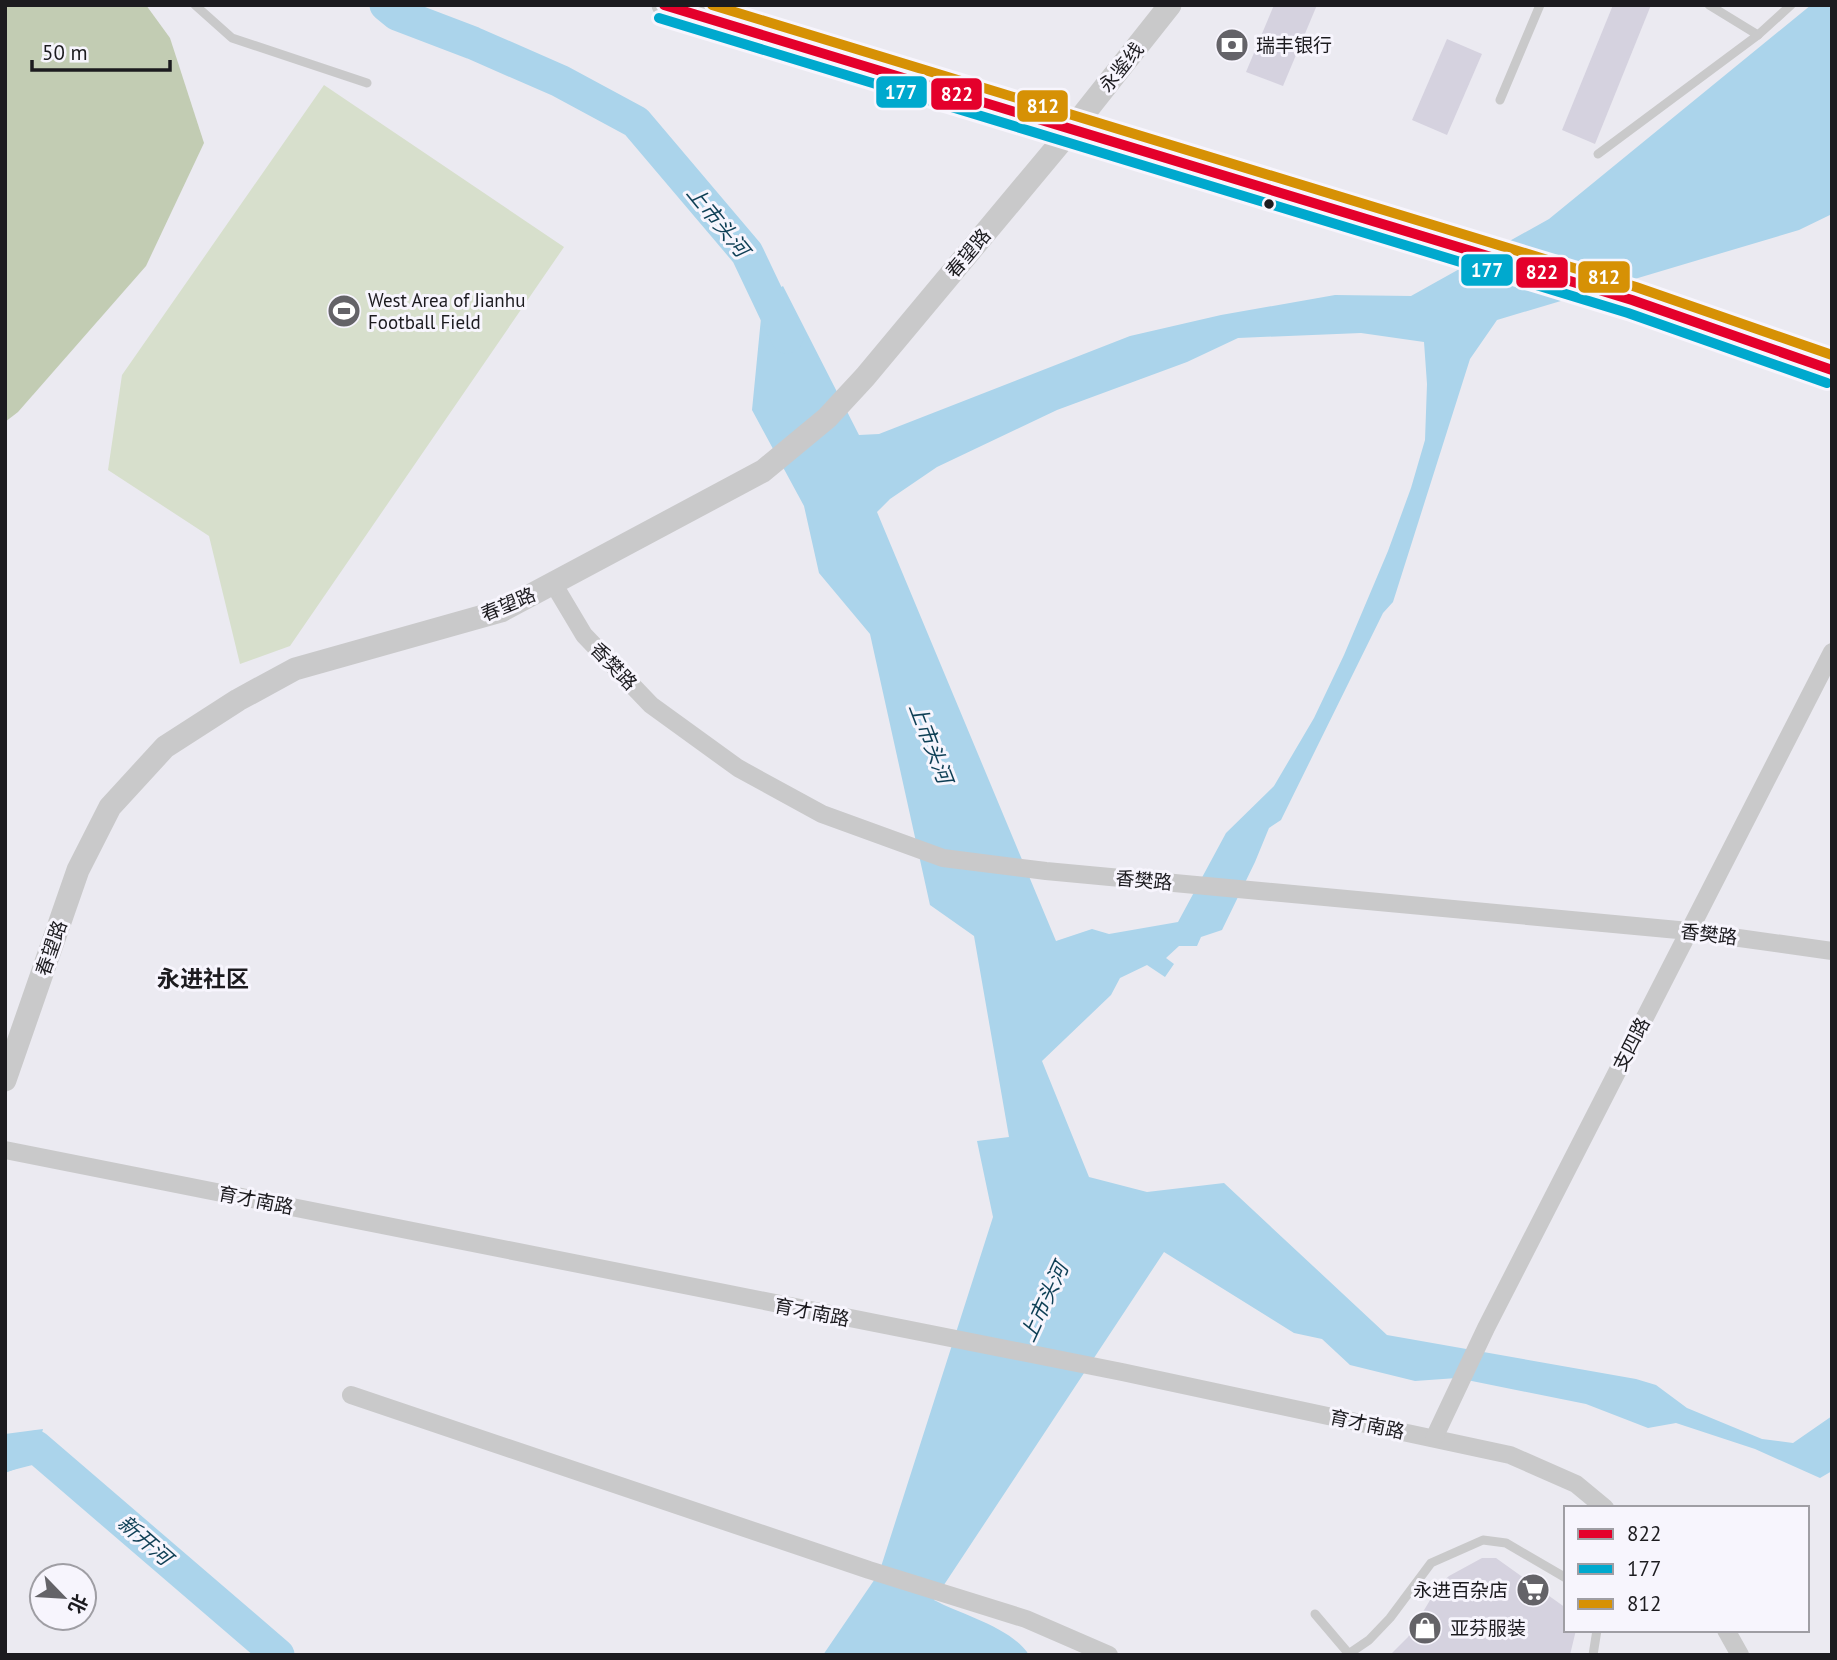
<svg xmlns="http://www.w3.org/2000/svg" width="1837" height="1660" font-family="'PT Sans','Noto Sans SC',sans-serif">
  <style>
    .green { fill: #d7dfcc }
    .forest { fill: #c2ccb3 }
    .water { fill: #abd4eb; fill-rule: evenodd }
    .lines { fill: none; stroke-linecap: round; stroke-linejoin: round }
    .river { stroke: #abd4eb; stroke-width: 33 }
    .building { fill: #d5d2df }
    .service { stroke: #c9c9ca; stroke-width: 9 }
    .minor { stroke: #c9c9ca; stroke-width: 18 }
    .tertiary { stroke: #c9c9ca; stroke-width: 23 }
    .bus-1-casing { stroke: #f7f5fd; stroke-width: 16 }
    .bus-2-casing { stroke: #f7f5fd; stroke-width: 16 }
    .bus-3-casing { stroke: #f7f5fd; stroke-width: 16 }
    .bus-1 { stroke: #e4002b; stroke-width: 10 }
    .bus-2 { stroke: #00a9ce; stroke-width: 10 }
    .bus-3 { stroke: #d69105; stroke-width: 10 }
    .bus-dot { fill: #1c1b1f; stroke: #f7f5fd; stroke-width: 2.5 }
    .labels { text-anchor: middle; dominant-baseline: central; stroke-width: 6; stroke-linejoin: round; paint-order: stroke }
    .poi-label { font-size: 19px; fill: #1c1b1f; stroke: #f7f5fd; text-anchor: start }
    .street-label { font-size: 19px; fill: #1c1b1f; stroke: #f7f5fd }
    .water-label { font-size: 21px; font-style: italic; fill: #0e3f55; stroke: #f7f5fd }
    .quarter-label { font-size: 23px; font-weight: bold; fill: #1c1b1f; stroke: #f7f5fd }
    .line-badge { stroke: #f7f5fd; stroke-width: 2.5 }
    .badge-label { font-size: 19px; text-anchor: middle; font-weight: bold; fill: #fff }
  </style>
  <rect width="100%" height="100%" fill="#ebeaf1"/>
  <path class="green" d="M 324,85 L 564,247 L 290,646 L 240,664 L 209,536 L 108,470 L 122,375 Z"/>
  <path class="forest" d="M 5,5 L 146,5 L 170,38 L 204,143 L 146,266 L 18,412 L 5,422 Z"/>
  <g class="water">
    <path d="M 1811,5 L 1832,5 L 1832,214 L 1799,230 L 1497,320 L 1470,359 L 1393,602 L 1383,613 L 1281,820 L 1269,828 L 1255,862 L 1222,930 L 1201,937 L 1197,946 L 1179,946 L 1166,958 L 1174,964 L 1165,977 L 1147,965 L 1120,978 L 1111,995 L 1042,1061 L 1089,1177 L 1147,1192 L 1224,1183 L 1387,1335 L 1636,1379 L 1656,1385 L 1687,1408 L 1762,1439 L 1793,1443 L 1832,1416 L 1832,1471 L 1820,1478 L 1755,1449 L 1676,1423 L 1648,1428 L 1586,1404 L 1457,1378 L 1415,1381 L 1350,1365 L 1322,1339 L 1294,1333 L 1164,1252 L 934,1600 C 962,1615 1011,1627 1029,1655 L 823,1655 L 879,1573 L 993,1217 L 977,1141 L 1009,1137 L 974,936 L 930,905 L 870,634 L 819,573 L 804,506 L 752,410 L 763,298 L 783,286 L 859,435 L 879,434 L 1130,336 L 1221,315 L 1335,295 L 1411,296 L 1549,219 ZM 1361,333 L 1424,342 L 1427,384 L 1425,440 L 1411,488 L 1388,551 L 1344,655 L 1314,718 L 1274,786 L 1226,833 L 1178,922 L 1109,934 L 1092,929 L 1056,941 L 877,512 L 890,499 L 937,467 L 1057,410 L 1187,362 L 1238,338 Z"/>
    <path d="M 43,1429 L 34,1462 L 5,1473 L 5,1434 Z"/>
  </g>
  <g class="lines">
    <g class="river">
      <path d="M 386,5 L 397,14 L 473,43 L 560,81 L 636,122 L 747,253 L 787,337"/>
      <path d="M 5,1455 L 36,1447 L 278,1655"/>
    </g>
  </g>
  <g class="building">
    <path d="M 1274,5 L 1317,5 L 1283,86 L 1246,72 Z"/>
    <path d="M 1613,5 L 1651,5 L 1595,144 L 1562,130 Z"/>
    <path d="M 1447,39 L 1482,54 L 1447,135 L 1412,120 Z"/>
    <path d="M 1482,1558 L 1496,1558 L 1566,1608 L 1566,1630 L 1576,1630 L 1570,1655 L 1390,1655 L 1408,1637 L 1439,1585 L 1449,1576 Z"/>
  </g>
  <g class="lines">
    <g class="service">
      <path d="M 195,5 L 232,38 L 367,83"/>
      <path d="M 1709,5 L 1758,35"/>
      <path d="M 1500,100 L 1540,5"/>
      <path d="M 1598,154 L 1758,35 L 1791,5"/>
      <path d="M 1315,1614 L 1349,1654"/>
      <path d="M 1347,1655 L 1369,1640 L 1390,1618 L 1431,1563 L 1483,1540 L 1506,1543 L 1566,1578"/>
      <path d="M 1593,1655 L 1597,1630"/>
    </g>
    <g class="minor">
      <path d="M 553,583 L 584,635 L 651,705 L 738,768 L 822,814 L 943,858 L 1046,871 L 1689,931 L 1832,951"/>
      <path d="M 5,1150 L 1122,1372 L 1510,1455 L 1576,1484 L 1605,1508"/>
      <path d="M 351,1395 L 869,1570 L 1026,1619 L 1109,1655"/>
      <path d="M 1434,1438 L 1486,1328 L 1832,652"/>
      <path d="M 1726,1630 L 1740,1655"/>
    </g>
    <g class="tertiary">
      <path d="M 663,5 L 1632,300 L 1832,370"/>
      <path d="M 5,1080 L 78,870 L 110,807 L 165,747 L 238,700 L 295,669 L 501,611 L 763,471 L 827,418 L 865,377 L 1071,130 L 1170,5"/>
    </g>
    <defs>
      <path id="bus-1" d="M 664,5 L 1632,300 L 1832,370"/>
      <path id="bus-2" d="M 659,18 L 1628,313 L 1827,383"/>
      <path id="bus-3" d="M 712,5 L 1636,287 L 1832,355"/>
    </defs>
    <use href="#bus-1" class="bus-1-casing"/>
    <use href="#bus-2" class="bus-2-casing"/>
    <use href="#bus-3" class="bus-3-casing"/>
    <use href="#bus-1" class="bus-1"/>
    <use href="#bus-2" class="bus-2"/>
    <use href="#bus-3" class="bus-3"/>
  </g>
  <defs>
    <symbol id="bank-disc" viewBox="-11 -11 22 22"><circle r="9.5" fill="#646368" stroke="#f7f5fd"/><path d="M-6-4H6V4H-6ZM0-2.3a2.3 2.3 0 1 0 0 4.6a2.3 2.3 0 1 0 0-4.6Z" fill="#fff"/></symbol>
    <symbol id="stadium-disc" viewBox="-11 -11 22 22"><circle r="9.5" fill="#646368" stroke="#f7f5fd"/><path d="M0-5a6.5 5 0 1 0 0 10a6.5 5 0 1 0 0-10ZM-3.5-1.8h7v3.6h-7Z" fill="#fff"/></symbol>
    <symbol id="supermarket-disc" viewBox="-11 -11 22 22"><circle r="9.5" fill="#646368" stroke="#f7f5fd"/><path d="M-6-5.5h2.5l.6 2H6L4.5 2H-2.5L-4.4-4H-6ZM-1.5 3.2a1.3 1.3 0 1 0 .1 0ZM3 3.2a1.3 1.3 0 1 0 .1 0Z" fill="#fff"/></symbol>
    <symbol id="shop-disc" viewBox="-11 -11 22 22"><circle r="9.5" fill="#646368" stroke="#f7f5fd"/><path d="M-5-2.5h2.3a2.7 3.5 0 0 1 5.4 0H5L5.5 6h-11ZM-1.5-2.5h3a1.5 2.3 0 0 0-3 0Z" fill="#fff"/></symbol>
  </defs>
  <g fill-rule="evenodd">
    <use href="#bank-disc" x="1213" y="26" width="38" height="38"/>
    <use href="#stadium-disc" x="325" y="292" width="38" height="38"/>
    <use href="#supermarket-disc" x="1514" y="1571" width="38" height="38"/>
    <use href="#shop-disc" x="1406" y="1609" width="38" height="38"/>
  </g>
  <circle class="bus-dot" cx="1269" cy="204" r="6"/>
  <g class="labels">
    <g class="poi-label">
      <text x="1256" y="45">瑞丰银行</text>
      <text x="368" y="300">West Area of Jianhu<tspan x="368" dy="22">Football Field</tspan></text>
      <text x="1508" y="1590" text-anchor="end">永进百杂店</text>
      <text x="1450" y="1628">亚芬服装</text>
    </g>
    <g class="street-label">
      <text transform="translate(1121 67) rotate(-51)">永鉴线</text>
      <text transform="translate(968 253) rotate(-50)">春望路</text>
      <text transform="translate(508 604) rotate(-23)">春望路</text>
      <text transform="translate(614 666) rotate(46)">香樊路</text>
      <text transform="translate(1144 880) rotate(5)">香樊路</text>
      <text transform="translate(1709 934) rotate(7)">香樊路</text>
      <text transform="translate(51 948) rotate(-71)">春望路</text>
      <text transform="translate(1631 1044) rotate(-63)">支四路</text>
      <text transform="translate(256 1200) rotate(11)">育才南路</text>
      <text transform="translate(812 1312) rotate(11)">育才南路</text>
      <text transform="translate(1367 1424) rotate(12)">育才南路</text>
    </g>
    <g class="water-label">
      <text transform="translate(718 221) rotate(51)">上市头河</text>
      <text transform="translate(931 743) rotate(69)">上市头河</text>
      <text transform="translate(1044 1302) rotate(-65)">上市头河</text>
      <text transform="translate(145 1540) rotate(41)">新开河</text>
    </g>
    <g class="quarter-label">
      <text x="203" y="978">永进社区</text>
    </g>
  </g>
  <g class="line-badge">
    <rect x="875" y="75" width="53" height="34" rx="7" fill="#00a9ce"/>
    <rect x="930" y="77" width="53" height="34" rx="7" fill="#e4002b"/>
    <rect x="1016" y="89" width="53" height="34" rx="7" fill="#d69105"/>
    <rect x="1460" y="253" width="54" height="34" rx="7" fill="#00a9ce"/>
    <rect x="1515" y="256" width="54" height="33" rx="7" fill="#e4002b"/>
    <rect x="1577" y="260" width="54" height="34" rx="7" fill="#d69105"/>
  </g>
  <g class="badge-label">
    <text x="901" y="99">177</text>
    <text x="957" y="101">822</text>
    <text x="1043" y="113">812</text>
    <text x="1487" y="277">177</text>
    <text x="1542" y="279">822</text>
    <text x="1604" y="284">812</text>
  </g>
  <rect width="1837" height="1660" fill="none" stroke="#1c1b1f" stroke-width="14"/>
  <rect x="1564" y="1506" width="245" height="126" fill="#f7f5fd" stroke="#9f9ea4" stroke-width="2"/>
  <rect x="1578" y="1529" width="35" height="10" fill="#e4002b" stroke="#9f9ea4" stroke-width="2"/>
  <text x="1627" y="1541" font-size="21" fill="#1c1b1f">822</text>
  <rect x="1578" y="1564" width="35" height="10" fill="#00a9ce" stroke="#9f9ea4" stroke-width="2"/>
  <text x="1627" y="1576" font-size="21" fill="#1c1b1f">177</text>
  <rect x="1578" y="1599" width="35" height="10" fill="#d69105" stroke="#9f9ea4" stroke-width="2"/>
  <text x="1627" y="1611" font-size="21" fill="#1c1b1f">812</text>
  <g transform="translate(63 1597) rotate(115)"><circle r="33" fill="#f7f5fd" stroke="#9f9ea4" stroke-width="2"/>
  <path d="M0-5L12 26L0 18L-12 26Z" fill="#646368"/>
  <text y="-10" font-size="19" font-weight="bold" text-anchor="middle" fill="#1c1b1f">北</text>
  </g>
  <path d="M32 60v10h138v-10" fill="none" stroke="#1c1b1f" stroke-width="3.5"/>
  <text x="42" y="60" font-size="21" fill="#1c1b1f" stroke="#f7f5fd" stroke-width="5" paint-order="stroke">50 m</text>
</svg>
